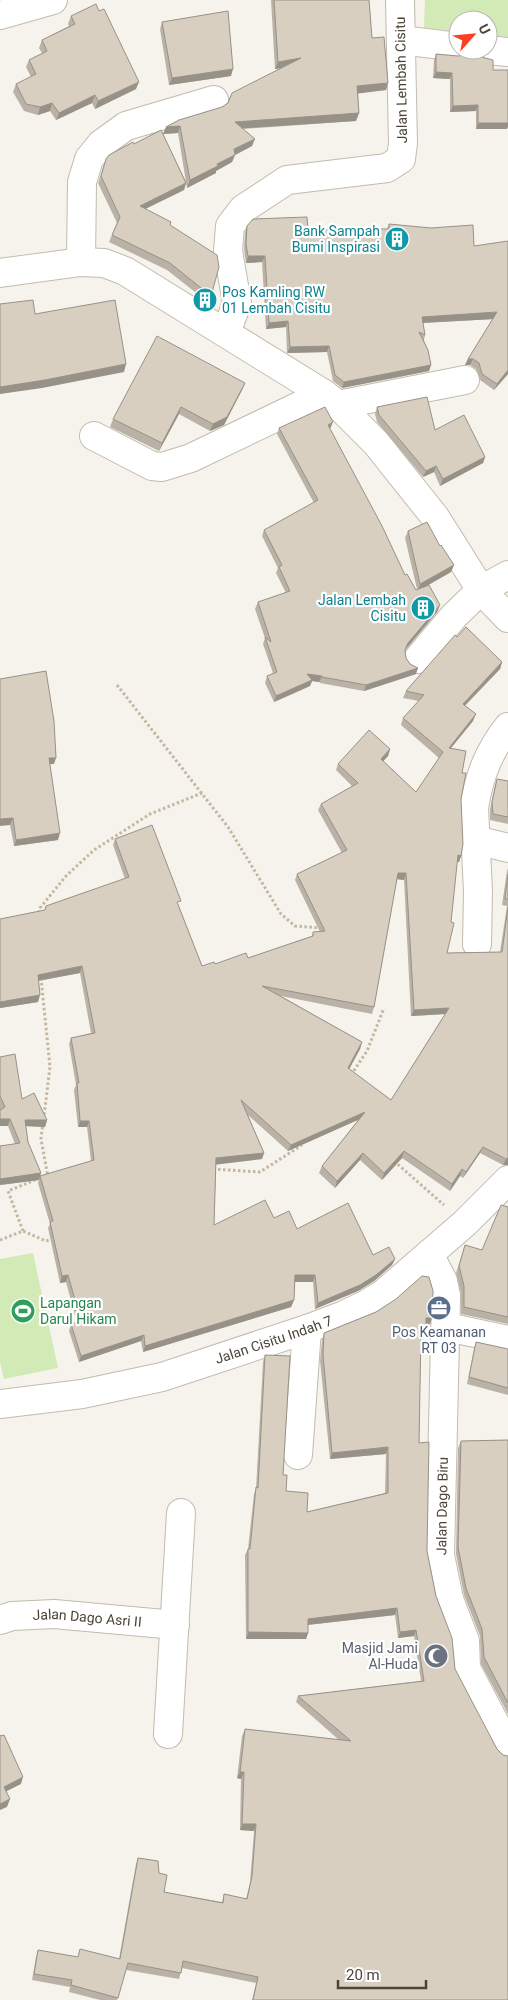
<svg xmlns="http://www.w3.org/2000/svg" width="508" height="2000" font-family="Roboto,sans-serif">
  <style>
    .green { fill: #d2eab5 }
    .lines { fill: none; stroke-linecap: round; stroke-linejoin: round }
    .minor-casing { stroke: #c2bbae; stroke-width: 30 }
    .path { stroke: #c4b79f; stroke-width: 3; stroke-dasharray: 2.5 2.5; stroke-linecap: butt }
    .minor { stroke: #fff; stroke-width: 28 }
    .wall { fill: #bab2a6; fill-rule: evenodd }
    .shaded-wall { fill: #979187 }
    .building { fill: #d8cfc1; stroke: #979187; fill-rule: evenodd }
    .labels { text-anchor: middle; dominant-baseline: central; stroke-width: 4.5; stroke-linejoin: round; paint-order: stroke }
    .street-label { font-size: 14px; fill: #4b4439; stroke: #fff }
    .culture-label { font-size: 14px; fill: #0d838f; stroke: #fff; text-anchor: end }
    .leisure-label { font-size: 14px; fill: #27864d; stroke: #fff; text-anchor: start }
    .service-label { font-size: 14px; fill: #4e5e75; stroke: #fff }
    .worship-label { font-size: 14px; fill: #5b616d; stroke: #fff; text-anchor: end }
  </style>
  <rect width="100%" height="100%" fill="#f6f3ec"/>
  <g class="green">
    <path d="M 425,0 L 508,0 L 508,37 L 488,35 L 488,20 L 458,20 L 458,31 L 424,28 Z"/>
    <path d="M 33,1253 L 58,1368 L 4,1379 L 0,1362 L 0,1259 Z"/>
  </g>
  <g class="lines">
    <defs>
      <g id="minor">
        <path d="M 0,15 L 53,0"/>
        <path d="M 401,40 L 458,47"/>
        <path d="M 487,50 L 508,52"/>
        <path d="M 81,262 L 82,182 L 89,159 L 101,144 L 126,126 L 214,100"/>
        <path d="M 0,273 L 81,262 L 104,263 L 125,271 L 324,394 L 338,405 L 376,443 L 435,517 L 481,590 L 508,618"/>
        <path d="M 226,333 L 237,303 L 228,251 L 230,226 L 243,209 L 287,180 L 387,168 L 401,159 L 403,143 L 400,0"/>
        <path d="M 338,405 L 465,380"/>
        <path d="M 94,436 L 152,466 L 162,467 L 191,458 L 324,394"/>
        <path d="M 418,659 L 454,616 L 481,590 L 508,575"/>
        <path d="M 476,840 L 508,848"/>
        <path d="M 477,944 L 478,892 L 474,808 C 479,777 488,752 508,727"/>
        <path d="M 429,1254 L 443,1281 L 446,1296 L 440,1555 L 449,1599 L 465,1641 L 466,1668 L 508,1748"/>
        <path d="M 447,1327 L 508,1340"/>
        <path id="s1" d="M 0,1404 L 82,1394 L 162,1377 L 307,1329 L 344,1315 L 365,1305 L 383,1294 L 465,1223 L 508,1180"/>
        <path d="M 298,1455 L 307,1329"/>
        <path id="s2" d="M 0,1620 L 12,1616 L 54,1614 L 175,1625"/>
        <path d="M 168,1734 L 181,1513"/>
      </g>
    </defs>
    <use href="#minor" class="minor-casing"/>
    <g class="path">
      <path d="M 117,685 L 228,827 L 281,914 L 295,926 L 321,928"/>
      <path d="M 39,913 L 40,908 L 66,876 L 94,850 L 150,814 L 202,793"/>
      <path d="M 41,978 L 50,1067 L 44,1116"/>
      <path d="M 351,1075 L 367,1051 L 384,1008"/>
      <path d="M 43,1122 L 41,1139 L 48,1177"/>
      <path d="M 394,1161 L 444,1205"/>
      <path d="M 213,1169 L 260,1172 L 302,1145"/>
      <path d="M 23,1231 L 8,1191 L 35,1180"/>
      <path d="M 0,1240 L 23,1231 L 46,1241 L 53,1239"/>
    </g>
    <use href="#minor" class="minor"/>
  </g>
  <g class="wall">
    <path d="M 271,0 L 369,0 L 372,38 L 388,83 L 386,90 L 358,93 L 359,113 L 356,121 L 243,129 L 252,146 L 235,155 L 232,162 L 216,171 L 216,173 L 187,188 L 186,183 L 184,190 L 145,209 L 170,225 L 211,296 L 209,303 L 167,270 L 109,242 L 117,223 L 98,183 L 106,159 L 134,144 L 163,134 L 166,127 L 222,107 L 280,68 L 275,69 ZM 178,133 L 186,182 L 163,134 Z"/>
    <path d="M 71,16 L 136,89 L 95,109 L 92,103 L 56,120 L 50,111 L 38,115 L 24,111 L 13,92 L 16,84 L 31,77 L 26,67 L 29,60 L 42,53 L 39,48 L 42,40 L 69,26 L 68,24 Z"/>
    <path d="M 162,22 L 231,76 L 169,85 L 160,29 Z"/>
    <path d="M 436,54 L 458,56 L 481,57 L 493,70 L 508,70 L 507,129 L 476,129 L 476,111 L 450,112 L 450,79 L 433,78 L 434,60 Z"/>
    <path d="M 389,224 L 474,246 L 508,374 L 494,390 L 480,380 L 476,369 L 470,365 L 465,365 L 468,359 L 493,319 L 423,323 L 425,335 L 424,340 L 431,365 L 429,371 L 342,388 L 333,381 L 327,352 L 287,353 L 286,327 L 266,329 L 262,262 L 246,263 L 244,250 L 245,232 L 247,226 L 308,229 L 387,229 Z"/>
    <path d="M 245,383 L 242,390 L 224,425 L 210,431 L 179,414 L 159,451 L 110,427 L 113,419 Z"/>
    <path d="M 377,407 L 435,430 L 485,457 L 483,463 L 440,486 L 434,472 L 423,477 L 377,422 L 375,414 Z"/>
    <path d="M 279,428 L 330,429 L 405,575 L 416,590 L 417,589 L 405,538 L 408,531 L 440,546 L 454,565 L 451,572 L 428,585 L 440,605 L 437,612 L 406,649 L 405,651 L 406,658 L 416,674 L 364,691 L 320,683 L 319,682 L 312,681 L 310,686 L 274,702 L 265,683 L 267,676 L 273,673 L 263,644 L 265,638 L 255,609 L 258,602 L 286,593 L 276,573 L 278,568 L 262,536 L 264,530 L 314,503 L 277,434 Z"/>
    <path d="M 457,637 L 502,662 L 500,669 L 465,706 L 473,721 L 451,748 L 462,773 L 461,799 L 461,856 L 459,862 L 457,862 L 447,953 L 500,952 L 507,906 L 502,905 L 507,871 L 508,868 L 508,1165 L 503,1165 L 480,1153 L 463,1178 L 460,1176 L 450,1191 L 402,1158 L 382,1180 L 360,1160 L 335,1188 L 319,1173 L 322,1166 L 358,1120 L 288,1151 L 248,1115 L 264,1153 L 262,1159 L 216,1164 L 214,1225 L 274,1218 L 297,1229 L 373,1255 L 395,1259 L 392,1265 L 374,1281 L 358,1291 L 315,1309 L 313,1282 L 295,1282 L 294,1300 L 291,1307 L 143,1352 L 141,1341 L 79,1362 L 69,1331 L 71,1324 L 77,1323 L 66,1282 L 60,1283 L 48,1228 L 50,1224 L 38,1183 L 40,1176 L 91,1161 L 87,1127 L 78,1127 L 74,1090 L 76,1085 L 69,1044 L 71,1038 L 91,1033 L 80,973 L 39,981 L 38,1002 L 0,1008 L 45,910 L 125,879 L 113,845 L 115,839 L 179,907 L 202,966 L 248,958 L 312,936 L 313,932 L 320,932 L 295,880 L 297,874 L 342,853 L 318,810 L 321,804 L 352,786 L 336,770 L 338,764 L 390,749 L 388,756 L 383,761 L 416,792 L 439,758 L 401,725 L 403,718 L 419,701 L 403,698 L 406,691 ZM 397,879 L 404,880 L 411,1016 L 445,1014 L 391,1100 L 349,1069 L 360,1049 L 362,1042 L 281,996 L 372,1014 L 374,1007 Z"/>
    <path d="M 0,679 L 54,764 L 50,764 L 58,840 L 14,846 L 10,825 Z"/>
    <path d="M 497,779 L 508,781 L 508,824 L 490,820 L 490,809 L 495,786 Z"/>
    <path d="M 0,1057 L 22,1099 L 47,1120 L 45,1127 L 26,1126 L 28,1142 L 39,1180 L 0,1185 L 0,1146 L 15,1144 L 8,1126 L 0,1126 Z"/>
    <path d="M 508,1207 L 508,1324 L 461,1314 L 461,1293 L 456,1273 L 465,1245 L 482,1250 Z"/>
    <path d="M 376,1312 L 430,1325 L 426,1325 L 423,1336 L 421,1336 L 419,1443 L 427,1551 L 436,1596 L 455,1669 L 508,2000 L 252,2000 L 256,1983 L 182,1968 L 179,1979 L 126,1970 L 117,2000 L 100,2000 L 69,1992 L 70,1987 L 32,1980 L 36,1957 L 38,1950 L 78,1957 L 80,1949 L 119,1959 L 136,1864 L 138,1858 L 159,1873 L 164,1892 L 222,1902 L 224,1894 L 246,1899 L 250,1883 L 254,1831 L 240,1830 L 241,1779 L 237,1778 L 242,1736 L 245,1729 L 339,1740 L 296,1702 L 298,1696 L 421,1681 L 414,1636 L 398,1638 L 395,1615 L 308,1625 L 308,1633 L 306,1639 L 246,1639 L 245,1555 L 248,1549 L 254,1494 L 256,1489 L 263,1362 L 265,1355 L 286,1491 L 307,1512 L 385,1493 L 386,1454 L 330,1459 L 320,1361 L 322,1340 L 324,1333 Z"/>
    <path d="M 476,1342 L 508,1349 L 508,1395 L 467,1384 L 474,1349 Z"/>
    <path d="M 508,1440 L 508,1714 L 481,1664 L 480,1636 L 464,1595 L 456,1554 L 458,1448 L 461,1441 Z"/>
  </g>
  <g class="shaded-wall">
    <path d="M 301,58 L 298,66 L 275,69 L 278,62 Z"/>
    <path d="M 233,69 L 231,76 L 169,85 L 172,78 Z"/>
    <path d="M 436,72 L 452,73 L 450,79 L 433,78 Z"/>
    <path d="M 139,82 L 136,89 L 95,109 L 98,101 Z"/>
    <path d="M 388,83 L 386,90 L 354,94 L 357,86 Z"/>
    <path d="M 95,95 L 92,103 L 56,120 L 59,113 Z"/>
    <path d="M 52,103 L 50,111 L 38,115 L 40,107 Z"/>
    <path d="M 478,105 L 476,111 L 450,112 L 453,106 Z"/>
    <path d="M 359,113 L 356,121 L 232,129 L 235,122 Z"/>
    <path d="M 478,123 L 508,123 L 508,127 L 507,129 L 476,129 Z"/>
    <path d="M 180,126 L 178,133 L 163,134 L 166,127 Z"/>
    <path d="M 255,139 L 252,146 L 235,155 L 232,162 L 216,171 L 216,173 L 187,188 L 190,180 L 217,164 L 234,149 Z"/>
    <path d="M 186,183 L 184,190 L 137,213 L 140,206 Z"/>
    <path d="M 248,256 L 265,256 L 262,262 L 246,263 Z"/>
    <path d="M 497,312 L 495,319 L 420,323 L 422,317 Z"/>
    <path d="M 288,321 L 286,327 L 266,329 L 269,323 Z"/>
    <path d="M 329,346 L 327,352 L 287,353 L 290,347 Z"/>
    <path d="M 468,359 L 473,359 L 470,365 L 465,365 Z"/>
    <path d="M 126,364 L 124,372 L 42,388 L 0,394 L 0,387 Z"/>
    <path d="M 431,365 L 429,371 L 342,388 L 344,382 Z"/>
    <path d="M 508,370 L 508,374 L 494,390 L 497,384 Z"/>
    <path d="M 245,383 L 242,390 L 224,425 L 210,431 L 213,424 Z"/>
    <path d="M 181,407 L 179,414 L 159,451 L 162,443 Z"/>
    <path d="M 333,422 L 330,429 L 328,425 Z"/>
    <path d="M 485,457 L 483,463 L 440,486 L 443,479 Z"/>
    <path d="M 436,466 L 434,472 L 423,477 L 426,471 Z"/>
    <path d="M 454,565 L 451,572 L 418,591 L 420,584 Z"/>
    <path d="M 440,605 L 437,612 L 406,649 L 403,657 L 408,643 Z"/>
    <path d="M 502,662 L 500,669 L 460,710 L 463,704 Z"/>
    <path d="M 418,668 L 416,674 L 364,691 L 366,685 Z"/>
    <path d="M 307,674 L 322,676 L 319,682 L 312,681 L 310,686 L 274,702 L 276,696 Z"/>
    <path d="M 476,714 L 473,721 L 446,754 L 449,748 Z"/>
    <path d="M 390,749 L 388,756 L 379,766 L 381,759 Z"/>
    <path d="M 49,758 L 56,758 L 54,764 L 46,764 Z"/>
    <path d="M 13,818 L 10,825 L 0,826 L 0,819 Z"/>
    <path d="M 60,833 L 58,840 L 14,846 L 16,840 Z"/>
    <path d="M 458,855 L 461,856 L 459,862 L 456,862 Z"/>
    <path d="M 398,873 L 406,873 L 404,880 L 396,879 Z"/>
    <path d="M 82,966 L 80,973 L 36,981 L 38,975 Z"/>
    <path d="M 40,995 L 38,1002 L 0,1008 L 0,1002 Z"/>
    <path d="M 449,1008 L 446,1014 L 411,1016 L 414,1010 Z"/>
    <path d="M 362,1042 L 360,1049 L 346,1075 L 348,1068 Z"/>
    <path d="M 365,1112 L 362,1118 L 288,1151 L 291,1145 Z"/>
    <path d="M 0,1119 L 10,1119 L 8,1126 L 0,1126 Z"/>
    <path d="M 25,1120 L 47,1120 L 45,1127 L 23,1126 Z"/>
    <path d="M 80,1121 L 89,1121 L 87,1127 L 78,1127 Z"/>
    <path d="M 483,1147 L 480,1153 L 463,1178 L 466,1172 Z"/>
    <path d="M 404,1151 L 402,1158 L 382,1180 L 384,1173 Z"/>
    <path d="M 264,1153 L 262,1159 L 213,1165 L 216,1158 Z"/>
    <path d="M 363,1153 L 360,1160 L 335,1188 L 337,1181 Z"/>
    <path d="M 508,1158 L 508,1165 L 503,1165 L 506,1159 Z"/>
    <path d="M 462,1169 L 460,1176 L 450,1191 L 452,1184 Z"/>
    <path d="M 41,1173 L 39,1180 L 0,1185 L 0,1179 Z"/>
    <path d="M 395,1259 L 392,1265 L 374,1281 L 358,1291 L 315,1309 L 318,1303 Z"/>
    <path d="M 68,1275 L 66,1282 L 60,1283 L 62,1276 Z"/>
    <path d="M 295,1275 L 315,1275 L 313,1282 L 293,1282 Z"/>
    <path d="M 294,1300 L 291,1307 L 143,1352 L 145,1346 Z"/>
    <path d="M 426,1318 L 432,1318 L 430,1325 L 424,1325 Z"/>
    <path d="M 421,1329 L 426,1329 L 423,1336 L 419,1336 Z"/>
    <path d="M 144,1335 L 141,1341 L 79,1362 L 81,1356 Z"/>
    <path d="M 388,1447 L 386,1454 L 330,1459 L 332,1453 Z"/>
    <path d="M 397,1608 L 395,1615 L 306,1625 L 308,1619 Z"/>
    <path d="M 416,1630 L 414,1636 L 398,1638 L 400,1632 Z"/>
    <path d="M 248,1632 L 308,1633 L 306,1639 L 246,1639 Z"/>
    <path d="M 240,1772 L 244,1772 L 241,1779 L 237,1778 Z"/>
    <path d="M 23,1777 L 21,1784 L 1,1794 L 4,1787 Z"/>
    <path d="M 10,1799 L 7,1807 L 0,1810 L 0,1804 Z"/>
    <path d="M 242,1824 L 256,1824 L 254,1831 L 240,1830 Z"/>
  </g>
  <g class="building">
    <path d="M 274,0 L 369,0 L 372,38 L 384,37 L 388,83 L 357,86 L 359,113 L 235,122 L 255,139 L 234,149 L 235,155 L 217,164 L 218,166 L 190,180 L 180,126 L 166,127 L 179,120 L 222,107 L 228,103 L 232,93 L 301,58 L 278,62 Z"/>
    <path d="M 96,4 L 99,11 L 104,9 L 139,82 L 98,101 L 95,95 L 59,113 L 52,103 L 40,107 L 26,104 L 16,84 L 36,74 L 29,60 L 47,51 L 42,40 L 75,24 L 71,16 Z"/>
    <path d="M 228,11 L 233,69 L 172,78 L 162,22 Z"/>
    <path d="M 472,50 L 476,50 L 481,57 L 493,60 L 493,70 L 508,70 L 508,123 L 478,123 L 478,105 L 453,106 L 452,73 L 436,72 L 436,54 L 458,56 L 466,55 Z"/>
    <path d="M 161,130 L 186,183 L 140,206 L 171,222 L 170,225 L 217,255 L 219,267 L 211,296 L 170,263 L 112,235 L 120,217 L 101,176 L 106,159 L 109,155 L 133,142 L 134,144 Z"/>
    <path d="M 307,217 L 308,229 L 389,229 L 389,224 L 431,228 L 473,225 L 474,246 L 508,241 L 508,370 L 497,384 L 482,374 L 479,363 L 473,359 L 468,359 L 497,312 L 422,317 L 425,335 L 419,332 L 428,350 L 431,365 L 344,382 L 335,375 L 329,346 L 290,347 L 288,321 L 269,323 L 265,256 L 248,256 L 246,244 L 247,226 L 253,219 Z"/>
    <path d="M 33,300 L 35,314 L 115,300 L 126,364 L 45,380 L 0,387 L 0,304 Z"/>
    <path d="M 157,336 L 245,383 L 227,417 L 213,424 L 181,407 L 162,443 L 113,419 Z"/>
    <path d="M 427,397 L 435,430 L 464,415 L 485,457 L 443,479 L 436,466 L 426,471 L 379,415 L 377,407 Z"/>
    <path d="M 325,407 L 333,422 L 328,425 L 382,526 L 405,575 L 407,574 L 416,590 L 429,585 L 440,605 L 408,643 L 405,650 L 406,658 L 410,664 L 418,668 L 366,685 L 322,677 L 322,676 L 307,674 L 312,680 L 276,696 L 267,676 L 277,672 L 265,637 L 271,642 L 258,602 L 290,591 L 279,567 L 282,565 L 264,530 L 318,500 L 279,428 Z"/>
    <path d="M 427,522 L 440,546 L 441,545 L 454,565 L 420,584 L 408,531 Z"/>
    <path d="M 466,627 L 502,662 L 463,704 L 476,714 L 449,748 L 466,751 L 462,773 L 466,773 L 461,799 L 463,844 L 461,856 L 458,855 L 451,922 L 454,923 L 447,953 L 502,952 L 508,907 L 508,1158 L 506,1159 L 483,1147 L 466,1172 L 462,1169 L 452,1184 L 404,1151 L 384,1173 L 363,1153 L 337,1181 L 322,1166 L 365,1112 L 291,1145 L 241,1100 L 264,1153 L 216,1158 L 214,1225 L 265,1200 L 274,1218 L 289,1211 L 297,1229 L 348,1203 L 373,1255 L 389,1247 L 395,1259 L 376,1275 L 360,1285 L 318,1303 L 315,1275 L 295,1275 L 294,1300 L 145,1346 L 144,1335 L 81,1356 L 71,1324 L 81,1321 L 68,1275 L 62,1276 L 50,1222 L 53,1221 L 40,1176 L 94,1160 L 89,1121 L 80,1121 L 77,1083 L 79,1083 L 71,1038 L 95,1033 L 82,966 L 38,975 L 40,995 L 0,1002 L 0,919 L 45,910 L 46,906 L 129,877 L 115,839 L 152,825 L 181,901 L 177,902 L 202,966 L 214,962 L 215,964 L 246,953 L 248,958 L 313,936 L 313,932 L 325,931 L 297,874 L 347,850 L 321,804 L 358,783 L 338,764 L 369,730 L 390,749 L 381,759 L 416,792 L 443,752 L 403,718 L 424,695 L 406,691 L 455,635 L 457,637 ZM 398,873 L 406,873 L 414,1010 L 449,1008 L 391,1100 L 348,1068 L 362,1042 L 262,986 L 374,1007 Z"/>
    <path d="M 46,671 L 54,721 L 56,758 L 49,758 L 60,833 L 16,840 L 13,818 L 0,819 L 0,679 Z"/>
    <path d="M 497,779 L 508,781 L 508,817 L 493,814 L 492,802 Z"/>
    <path d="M 508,874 L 508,899 L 505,899 Z"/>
    <path d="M 15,1054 L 22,1099 L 34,1093 L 47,1120 L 25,1120 L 28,1142 L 41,1173 L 0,1179 L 0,1146 L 20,1143 L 10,1119 L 0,1119 L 0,1110 L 5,1107 L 0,1096 L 0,1057 Z"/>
    <path d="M 501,1205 L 508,1207 L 508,1317 L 464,1307 L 464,1286 L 459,1266 L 465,1245 L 482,1250 Z"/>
    <path d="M 422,1276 L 429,1277 L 433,1291 L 432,1318 L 426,1318 L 426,1329 L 421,1329 L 419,1443 L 429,1442 L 427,1551 L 436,1596 L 452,1638 L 455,1669 L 497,1749 L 503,1755 L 508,1756 L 508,2000 L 253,2000 L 258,1977 L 183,1961 L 181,1973 L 128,1963 L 118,1998 L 71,1985 L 72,1980 L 34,1974 L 38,1950 L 78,1957 L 80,1949 L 120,1959 L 138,1858 L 158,1861 L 159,1873 L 167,1875 L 164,1892 L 223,1903 L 224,1894 L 247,1899 L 252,1876 L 256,1824 L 242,1824 L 244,1772 L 240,1772 L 245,1729 L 351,1741 L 298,1696 L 424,1681 L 416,1630 L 400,1632 L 397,1608 L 308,1619 L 308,1633 L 248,1632 L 248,1549 L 250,1549 L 256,1487 L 258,1488 L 265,1355 L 290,1356 L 283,1475 L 287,1475 L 286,1491 L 308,1493 L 307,1512 L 388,1493 L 388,1447 L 332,1453 L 323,1355 L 324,1333 L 376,1312 L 396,1299 Z"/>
    <path d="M 476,1342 L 508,1349 L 508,1388 L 469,1377 Z"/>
    <path d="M 508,1440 L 508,1703 L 484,1657 L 482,1629 L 466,1588 L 458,1547 L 461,1441 Z"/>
    <path d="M 0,1735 L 1,1736 L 4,1735 L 23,1777 L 4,1787 L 10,1799 L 0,1804 Z"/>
  </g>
  <defs>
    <symbol id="building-disc" viewBox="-11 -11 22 22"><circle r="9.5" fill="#0f9aa8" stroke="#fff"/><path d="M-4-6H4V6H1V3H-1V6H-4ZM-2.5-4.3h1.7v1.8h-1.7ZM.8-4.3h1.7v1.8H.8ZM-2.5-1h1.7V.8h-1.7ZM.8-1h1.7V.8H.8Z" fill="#fff"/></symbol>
    <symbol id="office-disc" viewBox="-11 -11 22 22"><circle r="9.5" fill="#5c6f8a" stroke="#fff"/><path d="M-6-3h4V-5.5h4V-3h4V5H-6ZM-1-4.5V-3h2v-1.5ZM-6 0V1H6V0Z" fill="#fff"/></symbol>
    <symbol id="stadium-disc" viewBox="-11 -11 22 22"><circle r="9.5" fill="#2e9e5b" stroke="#fff"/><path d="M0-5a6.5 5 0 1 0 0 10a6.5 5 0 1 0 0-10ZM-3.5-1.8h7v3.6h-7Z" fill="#fff"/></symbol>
    <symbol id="mosque-disc" viewBox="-11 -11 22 22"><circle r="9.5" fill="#6b7280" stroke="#fff"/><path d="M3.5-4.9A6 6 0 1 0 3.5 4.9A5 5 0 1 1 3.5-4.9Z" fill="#fff"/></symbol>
  </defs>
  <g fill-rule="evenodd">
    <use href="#building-disc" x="383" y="225" width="28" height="28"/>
    <use href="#building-disc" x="191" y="286" width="28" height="28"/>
    <use href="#building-disc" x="409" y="594" width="28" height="28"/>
    <use href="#office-disc" x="425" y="1294" width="28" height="28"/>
    <use href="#stadium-disc" x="9" y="1297" width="28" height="28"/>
    <use href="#mosque-disc" x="422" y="1642" width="28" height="28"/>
  </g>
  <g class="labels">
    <g class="street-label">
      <text transform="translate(401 80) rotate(-91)">Jalan Lembah Cisitu</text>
      <text stroke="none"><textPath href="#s1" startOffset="282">Jalan Cisitu Indah 7</textPath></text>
      <text transform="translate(442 1506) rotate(-89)">Jalan Dago Biru</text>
      <text stroke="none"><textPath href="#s2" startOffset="88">Jalan Dago Asri II</textPath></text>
    </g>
    <g class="culture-label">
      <text x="380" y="231">Bank Sampah<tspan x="380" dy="16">Bumi Inspirasi</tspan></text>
      <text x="222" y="292" text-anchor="start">Pos Kamling RW<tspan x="222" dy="16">01 Lembah Cisitu</tspan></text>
      <text x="406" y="600">Jalan Lembah<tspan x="406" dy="16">Cisitu</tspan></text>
    </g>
    <g class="leisure-label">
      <text x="40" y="1303">Lapangan<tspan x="40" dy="16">Darul Hikam</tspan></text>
    </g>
    <g class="service-label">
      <text x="439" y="1332">Pos Keamanan<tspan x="439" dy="16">RT 03</tspan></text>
    </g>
    <g class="worship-label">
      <text x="418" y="1648">Masjid Jami<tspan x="418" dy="16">Al-Huda</tspan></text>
    </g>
  </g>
  <g transform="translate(473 35) rotate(63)"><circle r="24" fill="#ffffff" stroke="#b7b4b0"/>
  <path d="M0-4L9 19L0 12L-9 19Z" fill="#fc3f1d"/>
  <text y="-8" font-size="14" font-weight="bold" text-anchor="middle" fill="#4b4439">U</text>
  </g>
  <path d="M338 1980v8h88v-8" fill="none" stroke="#4b4439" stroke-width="2.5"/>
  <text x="346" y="1980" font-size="15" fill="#4b4439" stroke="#ffffff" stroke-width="4" paint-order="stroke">20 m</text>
</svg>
